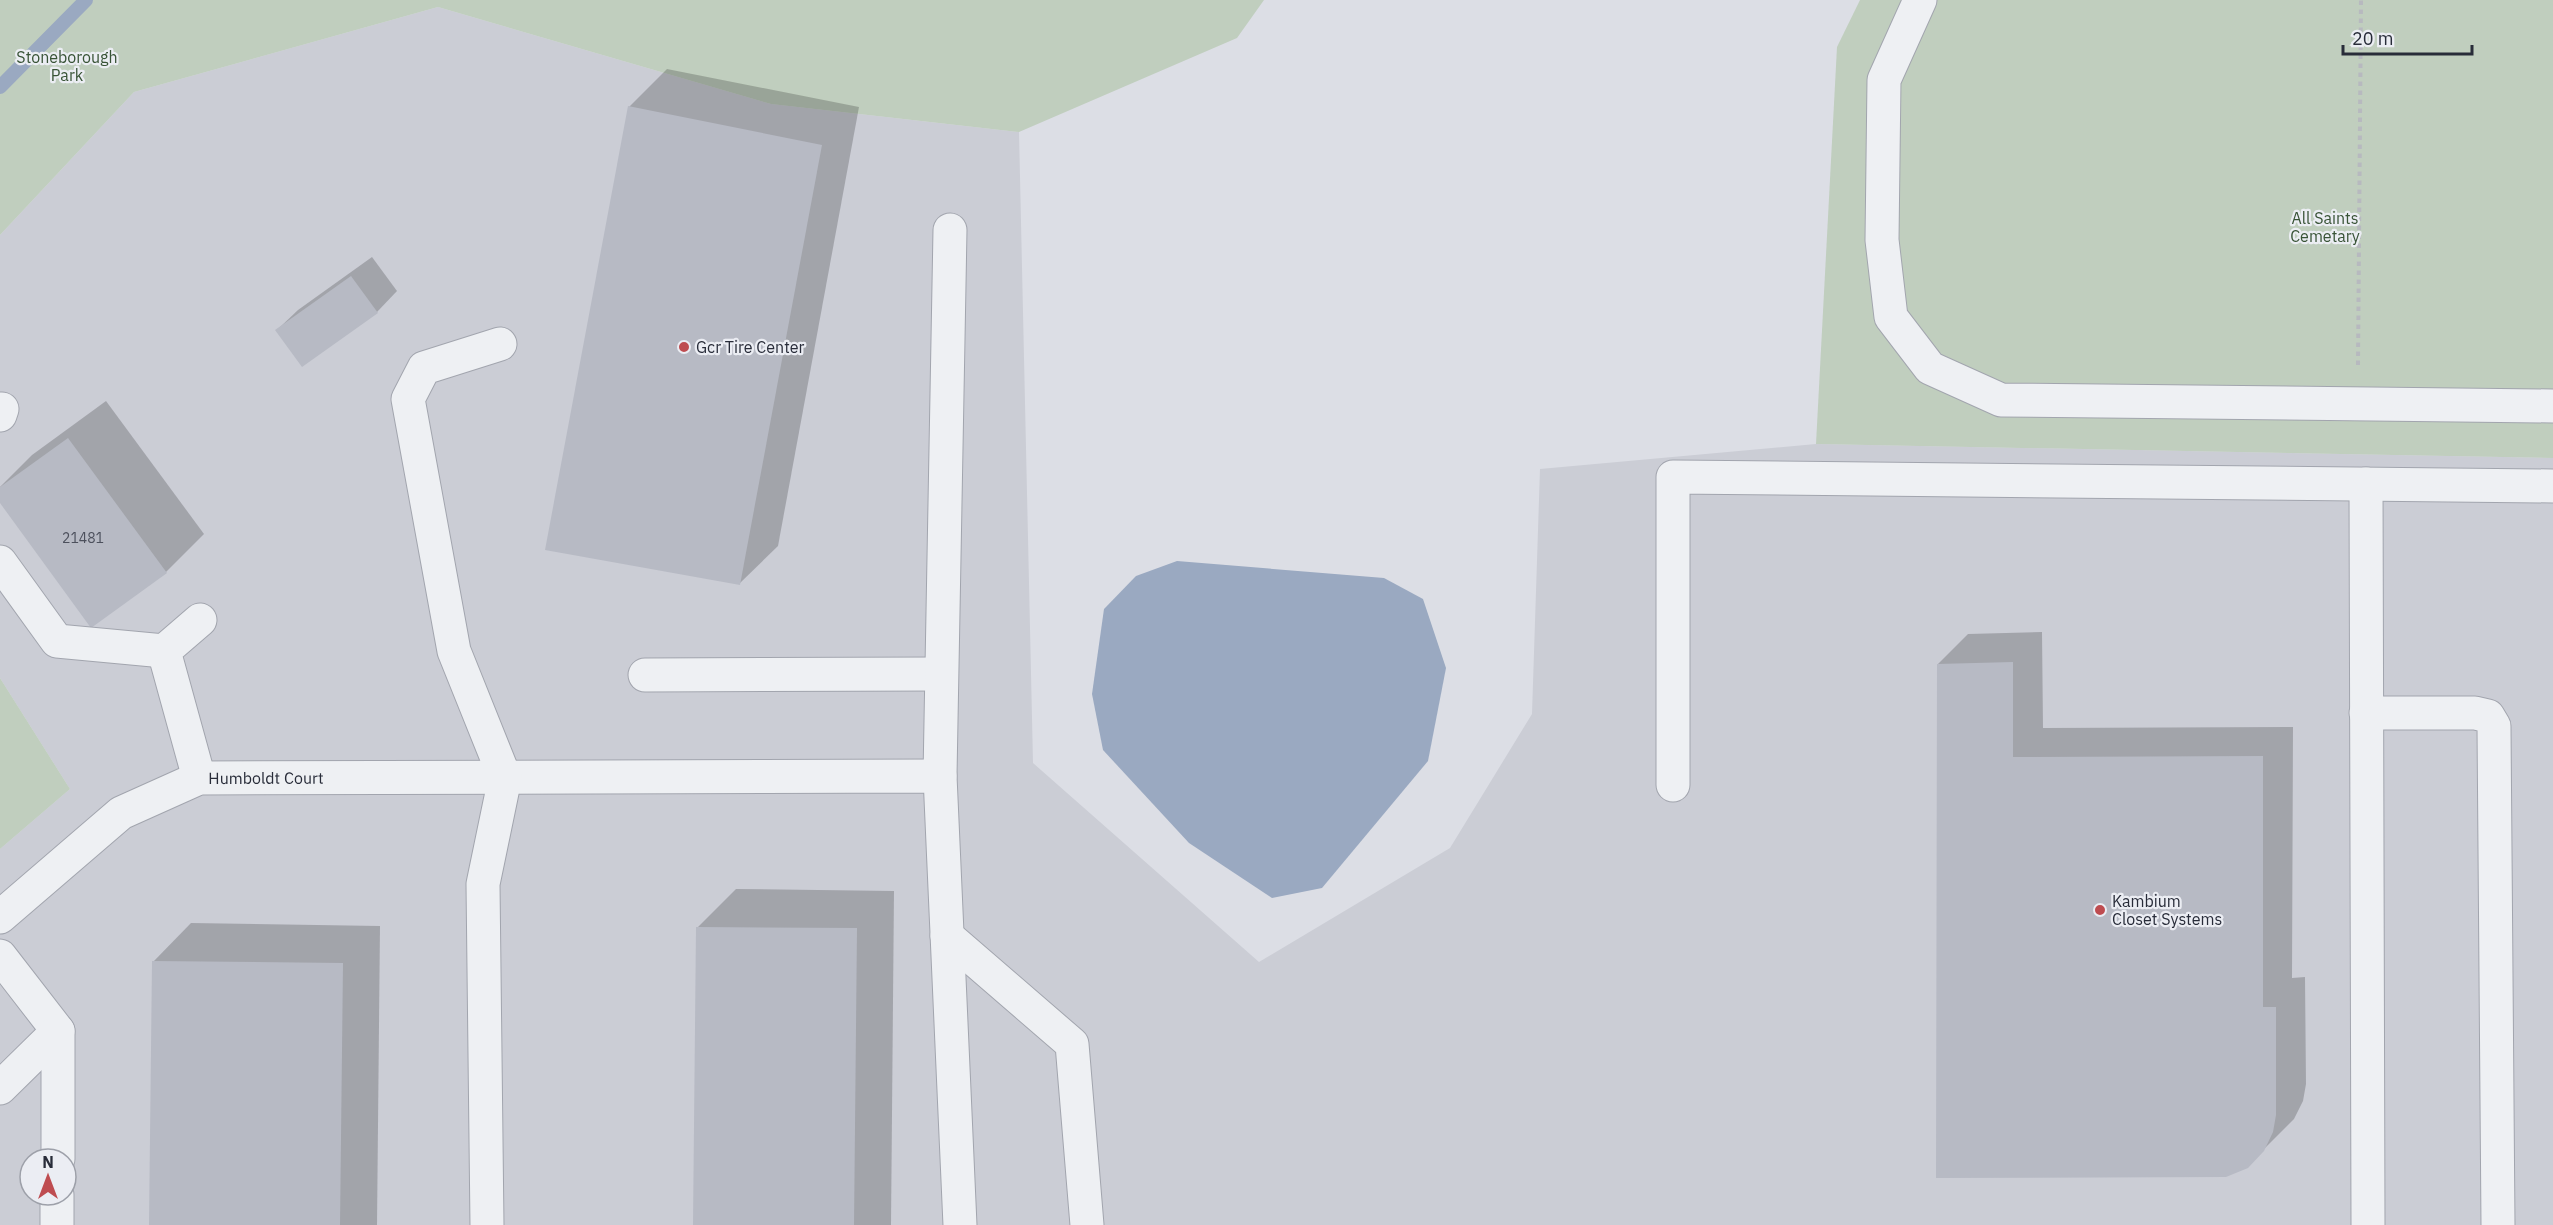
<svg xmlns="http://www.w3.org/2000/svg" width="2553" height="1225" font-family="'IBM Plex Sans',sans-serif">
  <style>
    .built { fill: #cbcdd5; fill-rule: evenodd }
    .green { fill: #c0cebe }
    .water { fill: #9aa9c1 }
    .shadow { fill: #0003 }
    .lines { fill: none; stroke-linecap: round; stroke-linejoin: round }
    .stream { stroke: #9aa9c1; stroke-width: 14 }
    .building { fill: #b7bac4 }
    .minor-casing { stroke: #a2a5ae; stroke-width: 35 }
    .path { stroke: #b7b9bf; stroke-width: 4; stroke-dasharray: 4.5 4.5; stroke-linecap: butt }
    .minor { stroke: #eef0f3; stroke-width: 33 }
    .poi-dot { fill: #be4c50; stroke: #ebedf3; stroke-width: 2 }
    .labels { text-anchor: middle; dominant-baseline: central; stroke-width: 4.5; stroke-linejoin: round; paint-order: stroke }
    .number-label { font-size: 14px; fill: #4c505c }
    .park-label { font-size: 16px; fill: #385336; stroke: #ebedf3 }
    .poi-label { font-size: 16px; fill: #282c39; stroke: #ebedf3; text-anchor: start }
    .street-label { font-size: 16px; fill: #282c39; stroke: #ebedf3 }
  </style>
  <rect width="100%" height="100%" fill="#dcdee5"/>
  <path class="built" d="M 438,7 L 771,104 L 1019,132 L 1033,763 L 1259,962 L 1450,848 L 1532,714 L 1540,469 L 1816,444 L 2553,458 L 2553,1225 L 0,1225 L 0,849 L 70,789 L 0,678 L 0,235 L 134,92 ZM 30,1159 L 66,1159 L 66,1195 L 30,1195 Z"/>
  <g class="green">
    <path d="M 0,0 L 1264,0 L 1237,38 L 1019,132 L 771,104 L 438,7 L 134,92 L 0,235 Z"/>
    <path d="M 1860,0 L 2553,0 L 2553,458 L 1816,444 L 1837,47 Z"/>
    <path d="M 0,678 L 70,789 L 0,849 Z"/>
  </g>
  <path class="water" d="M 1177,561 L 1384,578 L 1423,599 L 1446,668 L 1428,761 L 1322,888 L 1272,898 L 1189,843 L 1103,750 L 1092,694 L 1104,609 L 1136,576 Z"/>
  <g class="shadow">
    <path d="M 667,69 L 859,107 L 778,546 L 739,584 L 629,107 Z"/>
    <path d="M 372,257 L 397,291 L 377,312 L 277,330 L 298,310 Z"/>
    <path d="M 106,401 L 204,534 L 166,572 L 0,500 L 0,487 L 32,455 Z"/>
    <path d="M 2042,632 L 2043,728 L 2293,727 L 2292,978 L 2305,977 L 2306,1084 L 2303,1101 L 2294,1119 L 2247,1166 L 1938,664 L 1968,634 Z"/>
    <path d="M 736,889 L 894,891 L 891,1225 L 695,1225 L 698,927 Z"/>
    <path d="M 191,923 L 380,926 L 377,1225 L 150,1225 L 153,962 Z"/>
  </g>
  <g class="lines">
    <path class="stream" d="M 0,87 L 86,0"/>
  </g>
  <g class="building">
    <path d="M 628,106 L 822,145 L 740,585 L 545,550 Z"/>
    <path d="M 351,276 L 378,313 L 302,367 L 275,330 Z"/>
    <path d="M 68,438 L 167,573 L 91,628 L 0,503 L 0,487 Z"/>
    <path d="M 2013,662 L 2013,757 L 2263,756 L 2263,1007 L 2276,1007 L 2276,1115 L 2273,1132 L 2264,1151 L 2248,1168 L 2226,1177 L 1936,1178 L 1937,664 Z"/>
    <path d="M 696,927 L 857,928 L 854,1225 L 693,1225 Z"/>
    <path d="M 152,961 L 343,963 L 340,1225 L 149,1225 Z"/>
  </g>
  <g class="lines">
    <defs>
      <g id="minor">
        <path d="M 1920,0 L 1884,80 L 1882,240 L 1891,317 L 1930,368 L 2001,400 L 2553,406"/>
        <path d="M 0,415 L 2,409"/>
        <path d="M 2366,484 L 2368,1225"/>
        <path d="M 0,562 L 57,641 L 164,651"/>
        <path d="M 645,675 L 941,674"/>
        <path d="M 2366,713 L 2475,713 L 2488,716 L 2494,726 L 2498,1225"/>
        <path d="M 940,776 L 950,230"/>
        <path d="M 199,778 L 164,651 L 200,620"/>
        <path d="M 1673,785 L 1673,477 L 2553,486"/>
        <path id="s1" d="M 0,917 L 121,813 L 199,778 L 940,776 L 960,1225"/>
        <path d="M 947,936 L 1072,1044 L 1087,1225"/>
        <path d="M 0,956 L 58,1031 L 58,1159"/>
        <path d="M 0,1088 L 58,1031"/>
        <path d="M 57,1225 L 57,1195"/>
        <path d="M 487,1225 L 483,884 L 505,778 L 454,651 L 408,399 L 424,368 L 500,344"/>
      </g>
    </defs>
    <use href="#minor" class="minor-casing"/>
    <path class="path" d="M 2358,365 L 2361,0"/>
    <use href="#minor" class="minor"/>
  </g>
  <g class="poi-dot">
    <circle cx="684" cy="347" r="6"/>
    <circle cx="2100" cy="910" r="6"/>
  </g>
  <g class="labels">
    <g class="number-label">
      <text x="83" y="538">21481</text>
    </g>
    <g class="park-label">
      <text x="67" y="57">Stoneborough<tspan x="67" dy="18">Park</tspan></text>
      <text x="2325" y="218">All Saints<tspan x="2325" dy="18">Cemetary</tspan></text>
    </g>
    <g class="poi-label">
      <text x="696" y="347">Gcr Tire Center</text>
      <text x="2112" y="901">Kambium<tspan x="2112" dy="18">Closet Systems</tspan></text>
    </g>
    <g class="street-label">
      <text stroke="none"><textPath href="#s1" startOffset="312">Humboldt Court</textPath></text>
    </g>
  </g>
  <g transform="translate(48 1177)"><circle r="28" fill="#ebedf3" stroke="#9da0a9" stroke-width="1.5"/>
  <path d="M0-4.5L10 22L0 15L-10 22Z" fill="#be4c50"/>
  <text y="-9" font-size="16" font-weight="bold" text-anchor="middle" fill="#282c39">N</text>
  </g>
  <path d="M2343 45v9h129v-9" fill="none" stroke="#282c39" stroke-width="3"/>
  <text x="2352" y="45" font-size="18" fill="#282c39" stroke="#ebedf3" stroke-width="4.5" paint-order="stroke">20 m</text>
</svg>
